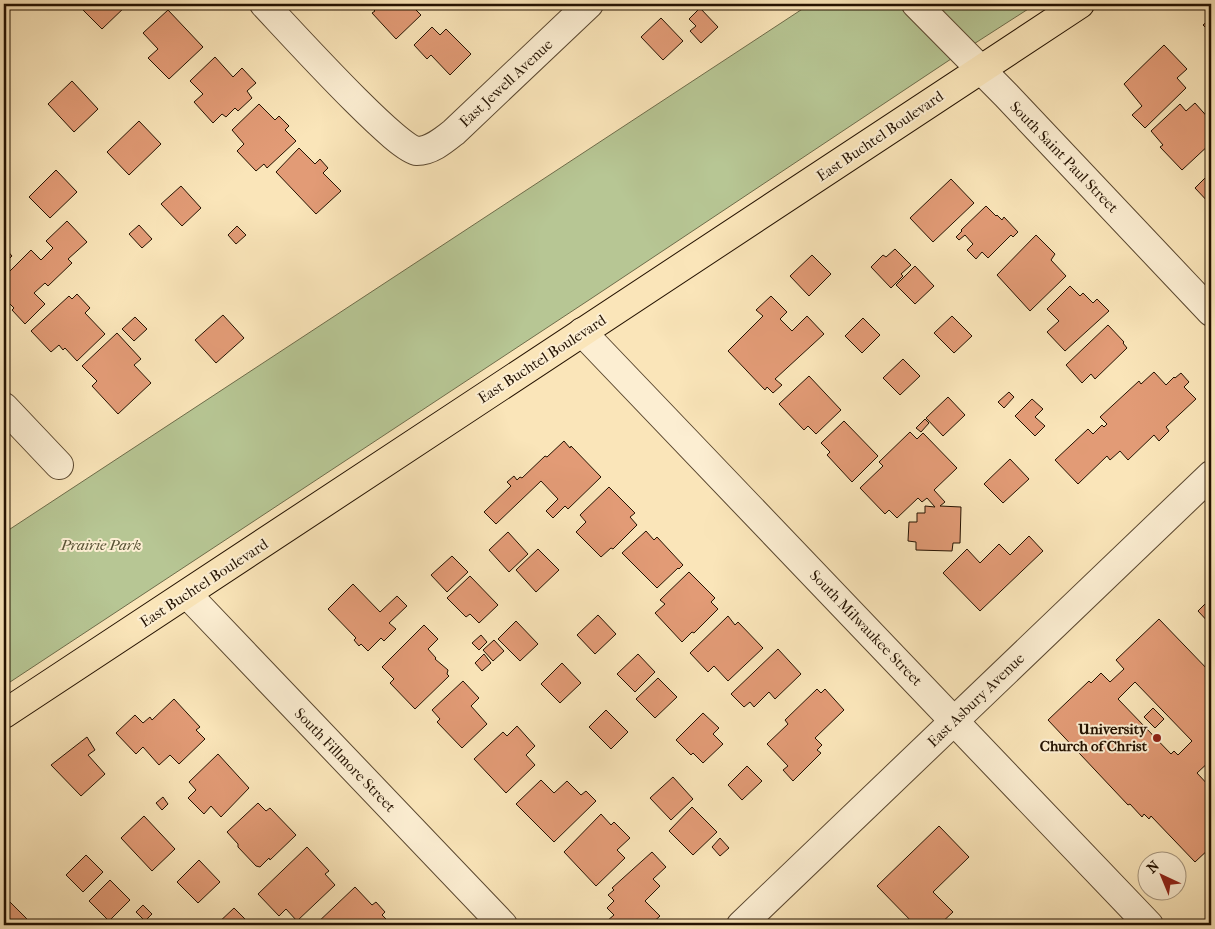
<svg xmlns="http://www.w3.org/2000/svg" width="1215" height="929" font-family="'IM FELL French Canon',serif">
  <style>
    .green { fill: #b7c694; stroke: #6e6c4a }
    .building { fill: #e29b76; stroke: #241201; fill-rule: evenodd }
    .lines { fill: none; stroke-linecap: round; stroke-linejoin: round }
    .minor-casing { stroke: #5a472f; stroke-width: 30 }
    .major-casing { stroke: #241201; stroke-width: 30 }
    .minor { stroke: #fceed2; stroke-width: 28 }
    .major { stroke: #fae5b9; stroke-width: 28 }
    .poi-dot { fill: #8f2418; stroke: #fceed2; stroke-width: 2 }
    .labels { text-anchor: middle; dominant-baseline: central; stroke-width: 4; stroke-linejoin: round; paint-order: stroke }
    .street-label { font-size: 15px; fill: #241201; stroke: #fceed2 }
    .park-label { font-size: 15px; font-style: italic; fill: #575134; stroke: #fceed2 }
    .poi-label { font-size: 15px; font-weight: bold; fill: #241201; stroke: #fceed2; text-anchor: end }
  </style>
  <rect width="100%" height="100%" fill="#fae5b9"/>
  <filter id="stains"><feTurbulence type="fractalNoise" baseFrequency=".004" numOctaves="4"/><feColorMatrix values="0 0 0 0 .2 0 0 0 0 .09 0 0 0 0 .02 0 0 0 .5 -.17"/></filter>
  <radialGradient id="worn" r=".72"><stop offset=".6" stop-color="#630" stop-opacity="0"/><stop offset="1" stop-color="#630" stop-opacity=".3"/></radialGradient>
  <path class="green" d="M 810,4 L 1036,4 L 966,49 L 592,298 L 4,686 L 4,533 Z"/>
  <g class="building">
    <path d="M 77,4 L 128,4 L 102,29 Z"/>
    <path d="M 368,4 L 410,4 L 421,15 L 396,39 L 372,13 L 375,11 Z"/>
    <path d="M 700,8 L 718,27 L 701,43 L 690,31 L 696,26 L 689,19 Z"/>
    <path d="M 168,10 L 203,47 L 169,79 L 148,58 L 158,49 L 143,33 Z"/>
    <path d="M 661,18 L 683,41 L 663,60 L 641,37 Z"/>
    <path d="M 1211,18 L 1211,33 L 1203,25 Z"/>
    <path d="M 432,27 L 440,35 L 446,29 L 471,54 L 450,75 L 431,55 L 427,59 L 414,45 Z"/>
    <path d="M 1164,45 L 1187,69 L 1177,78 L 1186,88 L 1145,128 L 1132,115 L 1142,106 L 1124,84 Z"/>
    <path d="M 215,57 L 233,77 L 242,68 L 256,83 L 247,91 L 252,98 L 238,111 L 235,108 L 226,117 L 222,114 L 213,123 L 194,102 L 203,94 L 190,81 Z"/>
    <path d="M 72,81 L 98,109 L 74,132 L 48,104 Z"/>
    <path d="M 1195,103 L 1211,121 L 1211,132 L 1209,134 L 1211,136 L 1211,143 L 1182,170 L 1160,147 L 1163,145 L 1151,131 L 1180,104 L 1186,111 Z"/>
    <path d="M 259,104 L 275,120 L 279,116 L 289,126 L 285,130 L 296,141 L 267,168 L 264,164 L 256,171 L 237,151 L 244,144 L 232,130 Z"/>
    <path d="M 139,121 L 161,144 L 129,175 L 107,152 Z"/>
    <path d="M 299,148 L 315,164 L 320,159 L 328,168 L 323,173 L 341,191 L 316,214 L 276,172 Z"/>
    <path d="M 56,170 L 77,192 L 50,218 L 29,197 Z"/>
    <path d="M 1211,172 L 1211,205 L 1195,188 Z"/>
    <path d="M 951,179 L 974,203 L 933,242 L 910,218 Z"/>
    <path d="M 181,186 L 201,208 L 182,226 L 161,204 Z"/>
    <path d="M 986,206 L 996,216 L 997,215 L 1002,220 L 1004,217 L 1018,232 L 1013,237 L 1011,235 L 988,258 L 982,252 L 976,259 L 967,250 L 973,244 L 965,235 L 959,240 L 956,237 L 962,231 L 961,230 Z"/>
    <path d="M 67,221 L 87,242 L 68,259 L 72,263 L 48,286 L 45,283 L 34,293 L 45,304 L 25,324 L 12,310 L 14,308 L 4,298 L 4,277 L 31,250 L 41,260 L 53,248 L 46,241 Z"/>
    <path d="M 139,225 L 152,239 L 142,248 L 129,234 Z"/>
    <path d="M 237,226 L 246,235 L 236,244 L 228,235 Z"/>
    <path d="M 1036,235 L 1055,254 L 1051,260 L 1066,276 L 1030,311 L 997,275 Z"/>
    <path d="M 4,247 L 12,256 L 4,264 Z"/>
    <path d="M 895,249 L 911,265 L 901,274 L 903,276 L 891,288 L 871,267 L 883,255 L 886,257 Z"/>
    <path d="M 812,255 L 831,274 L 809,296 L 790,276 Z"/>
    <path d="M 915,266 L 934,286 L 915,304 L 896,285 Z"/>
    <path d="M 1070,286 L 1080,296 L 1083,293 L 1093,303 L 1097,299 L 1109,311 L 1065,351 L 1047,332 L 1059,321 L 1047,309 Z"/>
    <path d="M 77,294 L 90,308 L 85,313 L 105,334 L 77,361 L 65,348 L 63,350 L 59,345 L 51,352 L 31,331 L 69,296 L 72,299 Z"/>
    <path d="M 771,296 L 787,312 L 780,319 L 792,331 L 807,316 L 824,334 L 775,379 L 782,385 L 773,393 L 767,387 L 765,390 L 728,351 L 763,316 L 756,310 Z"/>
    <path d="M 223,315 L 244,338 L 216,363 L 195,340 Z"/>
    <path d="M 952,316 L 972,336 L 954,353 L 934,333 Z"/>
    <path d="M 135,317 L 147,329 L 134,341 L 122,329 Z"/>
    <path d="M 863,318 L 880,335 L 862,353 L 845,336 Z"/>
    <path d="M 1108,325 L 1124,342 L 1123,343 L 1127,348 L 1095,379 L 1091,374 L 1082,383 L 1066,365 Z"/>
    <path d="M 117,333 L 141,359 L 134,365 L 151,383 L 118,414 L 92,386 L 97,381 L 82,366 Z"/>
    <path d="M 903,359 L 920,376 L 900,395 L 883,378 Z"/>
    <path d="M 1154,372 L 1166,385 L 1174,377 L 1175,378 L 1181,373 L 1189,382 L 1184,387 L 1196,399 L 1166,427 L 1169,431 L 1159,441 L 1154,435 L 1128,460 L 1120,451 L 1110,460 L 1107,456 L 1078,484 L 1055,460 L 1088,429 L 1093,434 L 1102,425 L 1104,427 L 1107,424 L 1100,417 L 1139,381 L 1141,384 Z"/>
    <path d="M 809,376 L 841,410 L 816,434 L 808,426 L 804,430 L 779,404 Z"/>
    <path d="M 1009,392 L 1014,397 L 1004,408 L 998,402 Z"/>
    <path d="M 948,397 L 965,415 L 943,436 L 926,418 Z"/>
    <path d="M 1032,399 L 1043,409 L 1035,417 L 1045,426 L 1035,436 L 1015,416 Z"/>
    <path d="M 925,419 L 929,423 L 921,432 L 916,428 Z"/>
    <path d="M 844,421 L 878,456 L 852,482 L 827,455 L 830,452 L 821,443 Z"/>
    <path d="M 910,432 L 917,439 L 923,433 L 957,468 L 934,490 L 945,502 L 940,506 L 961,507 L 960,543 L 953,543 L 952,551 L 916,550 L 916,542 L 908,541 L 909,522 L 917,522 L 917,513 L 925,513 L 925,506 L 935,507 L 927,498 L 922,502 L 918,498 L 897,518 L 889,510 L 885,514 L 860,488 L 883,466 L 879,462 Z"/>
    <path d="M 564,441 L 570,448 L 571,446 L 601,477 L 568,509 L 565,506 L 553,518 L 546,511 L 558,499 L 541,481 L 496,524 L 484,512 L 511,486 L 507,482 L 514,476 L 517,480 L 520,477 L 522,478 L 545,456 L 547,457 Z"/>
    <path d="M 1010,459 L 1029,479 L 1003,503 L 984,484 Z"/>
    <path d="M 609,487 L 635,513 L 630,517 L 637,525 L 613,549 L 611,548 L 601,557 L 576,532 L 586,522 L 580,515 Z"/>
    <path d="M 646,531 L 654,540 L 657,537 L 683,565 L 679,569 L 678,568 L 657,588 L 622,553 Z"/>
    <path d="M 508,532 L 528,554 L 509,572 L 489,550 Z"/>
    <path d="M 1029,536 L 1043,551 L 980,611 L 943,573 L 967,549 L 980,563 L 999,544 L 1010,555 Z"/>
    <path d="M 538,549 L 559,570 L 536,592 L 516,570 Z"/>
    <path d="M 452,556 L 468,572 L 447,592 L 431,575 Z"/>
    <path d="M 689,572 L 715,598 L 711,602 L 718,609 L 694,633 L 692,632 L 682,642 L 655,613 L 665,604 L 660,600 Z"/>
    <path d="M 470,576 L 498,605 L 479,623 L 470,614 L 466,617 L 447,598 Z"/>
    <path d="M 353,584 L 380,612 L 397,596 L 407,606 L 389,623 L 396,629 L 384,641 L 381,638 L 368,651 L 361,644 L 359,646 L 354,640 L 356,638 L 328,609 Z"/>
    <path d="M 1211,598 L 1211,625 L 1198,611 Z"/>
    <path d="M 598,615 L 616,634 L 595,654 L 577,635 Z"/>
    <path d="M 728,616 L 735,625 L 738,622 L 763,648 L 728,681 L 714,666 L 708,672 L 690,653 Z"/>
    <path d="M 1159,619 L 1211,673 L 1211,760 L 1197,773 L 1211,788 L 1211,847 L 1195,862 L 1151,816 L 1149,819 L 1144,814 L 1142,817 L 1130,804 L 1128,805 L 1048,720 L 1089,681 L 1091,683 L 1101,673 L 1110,682 L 1124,669 L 1116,660 ZM 1135,682 L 1192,741 L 1178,755 L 1174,751 L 1171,754 L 1118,699 Z"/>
    <path d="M 516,621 L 538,644 L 520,661 L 498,639 Z"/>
    <path d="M 424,625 L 438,639 L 428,649 L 436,658 L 435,659 L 448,670 L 447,674 L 449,676 L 415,709 L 390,683 L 394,679 L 382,667 Z"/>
    <path d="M 481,635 L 487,642 L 479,650 L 472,643 Z"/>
    <path d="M 494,640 L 504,651 L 493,661 L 483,650 Z"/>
    <path d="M 778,649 L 801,674 L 775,699 L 769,692 L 754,707 L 750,702 L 744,707 L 731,694 Z"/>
    <path d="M 484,654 L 491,663 L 482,671 L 475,663 Z"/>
    <path d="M 638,654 L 655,672 L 635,692 L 617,674 Z"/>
    <path d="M 562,663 L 581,683 L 560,703 L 541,684 Z"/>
    <path d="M 658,678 L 677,697 L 655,718 L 636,699 Z"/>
    <path d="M 463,681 L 479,698 L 471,706 L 487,724 L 462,748 L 437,722 L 440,719 L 432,710 Z"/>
    <path d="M 817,689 L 821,693 L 825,689 L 844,710 L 815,738 L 822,745 L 817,750 L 821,753 L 793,781 L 783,770 L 788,766 L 767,744 L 788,724 L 785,720 Z"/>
    <path d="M 174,699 L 200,727 L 196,730 L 205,739 L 179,764 L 170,755 L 159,765 L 143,747 L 136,754 L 116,733 L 135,715 L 143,723 L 150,717 L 152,720 Z"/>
    <path d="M 1153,708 L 1164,719 L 1155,728 L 1144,717 Z"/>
    <path d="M 606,710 L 628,732 L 611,749 L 589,727 Z"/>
    <path d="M 703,713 L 719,728 L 713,734 L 723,744 L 703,763 L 693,753 L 691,755 L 676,740 Z"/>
    <path d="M 517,726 L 535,746 L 526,755 L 535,765 L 506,793 L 474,759 L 503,732 L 507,736 Z"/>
    <path d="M 87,737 L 95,750 L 88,755 L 105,774 L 81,796 L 51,765 Z"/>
    <path d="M 218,754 L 249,788 L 221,817 L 211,806 L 204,814 L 188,798 L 196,790 L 189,782 Z"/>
    <path d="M 747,766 L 762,781 L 742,800 L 728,785 Z"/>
    <path d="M 673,777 L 693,799 L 671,820 L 650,798 Z"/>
    <path d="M 541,780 L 554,793 L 567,781 L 581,795 L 586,791 L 596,801 L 554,842 L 516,804 Z"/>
    <path d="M 163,797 L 168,804 L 162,810 L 156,803 Z"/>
    <path d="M 258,803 L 266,811 L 270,808 L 296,835 L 270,860 L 269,858 L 260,867 L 256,866 L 238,847 L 238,844 L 227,832 Z"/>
    <path d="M 692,807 L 717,832 L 693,855 L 669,831 Z"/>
    <path d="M 601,814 L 611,825 L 614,822 L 630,838 L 617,850 L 625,858 L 596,886 L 564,852 Z"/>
    <path d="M 144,816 L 175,849 L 152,871 L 121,838 Z"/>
    <path d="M 939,826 L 969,857 L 933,892 L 953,912 L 939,925 L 915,925 L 877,886 Z"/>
    <path d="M 720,838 L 729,848 L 720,856 L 712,847 Z"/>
    <path d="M 307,847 L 329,871 L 325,874 L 335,885 L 297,921 L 286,909 L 279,916 L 258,894 Z"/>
    <path d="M 652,852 L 666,867 L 653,879 L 660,886 L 645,901 L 660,916 L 650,925 L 642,925 L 638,922 L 634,925 L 611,925 L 607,921 L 614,915 L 607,908 L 614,901 L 608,895 L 614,890 L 612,888 Z"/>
    <path d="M 86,855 L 103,872 L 83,892 L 66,875 Z"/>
    <path d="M 199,860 L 220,882 L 198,903 L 177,882 Z"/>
    <path d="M 110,880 L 130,900 L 109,921 L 89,901 Z"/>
    <path d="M 355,887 L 372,905 L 376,902 L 385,912 L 382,915 L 391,924 L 389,925 L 315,925 Z"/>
    <path d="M 8,900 L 33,925 L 4,925 L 4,904 Z"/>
    <path d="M 143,905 L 152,914 L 145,921 L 136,912 Z"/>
    <path d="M 234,908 L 251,925 L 216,925 Z"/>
  </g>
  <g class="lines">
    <defs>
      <g id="minor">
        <path d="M 264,4 C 285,26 397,150 417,151 C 431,151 444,140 454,132 L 589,4"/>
        <path d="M 916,4 L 1006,95 L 1211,312"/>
        <path d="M 582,332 L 1149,925"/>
        <path d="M 4,407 L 59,465"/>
        <path d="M 187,594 L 503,925"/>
        <path d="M 741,925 L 1211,475"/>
      </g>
      <path id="major" d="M 4,714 L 1080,4"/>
    </defs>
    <use href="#minor" class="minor-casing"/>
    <use href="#major" class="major-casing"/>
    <use href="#minor" class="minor"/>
    <use href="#major" class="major"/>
  </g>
  <circle class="poi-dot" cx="1157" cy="738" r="5"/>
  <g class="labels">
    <g class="street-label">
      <text transform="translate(506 83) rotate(-43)">East Jewell Avenue</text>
      <text transform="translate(880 136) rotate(-34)">East Buchtel Boulevard</text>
      <text transform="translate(1064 157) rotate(46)">South Saint Paul Street</text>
      <text transform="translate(542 359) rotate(-33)">East Buchtel Boulevard</text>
      <text transform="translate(204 583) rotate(-33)">East Buchtel Boulevard</text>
      <text transform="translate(866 628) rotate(46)">South Milwaukee Street</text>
      <text transform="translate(976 700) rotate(-44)">East Asbury Avenue</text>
      <text transform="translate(345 760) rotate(46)">South Fillmore Street</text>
    </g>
    <g class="park-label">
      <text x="101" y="545">Prairie Park</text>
    </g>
    <g class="poi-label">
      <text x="1147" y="729">University<tspan x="1147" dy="17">Church of Christ</tspan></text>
    </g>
  </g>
  <rect width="1215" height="929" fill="none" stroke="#fae5b9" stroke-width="20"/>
  <rect x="5" y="5" width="1205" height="919" fill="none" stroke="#241201" stroke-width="2.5"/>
  <rect x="10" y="10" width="1195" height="909" fill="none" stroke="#241201"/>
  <g transform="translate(1162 876) rotate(316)"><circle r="24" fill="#fceed2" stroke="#a6967e"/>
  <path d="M0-4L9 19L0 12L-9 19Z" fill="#8f2418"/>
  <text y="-8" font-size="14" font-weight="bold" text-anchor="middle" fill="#241201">N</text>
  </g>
  <rect width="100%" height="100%" filter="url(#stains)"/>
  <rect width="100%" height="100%" fill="url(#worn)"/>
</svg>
